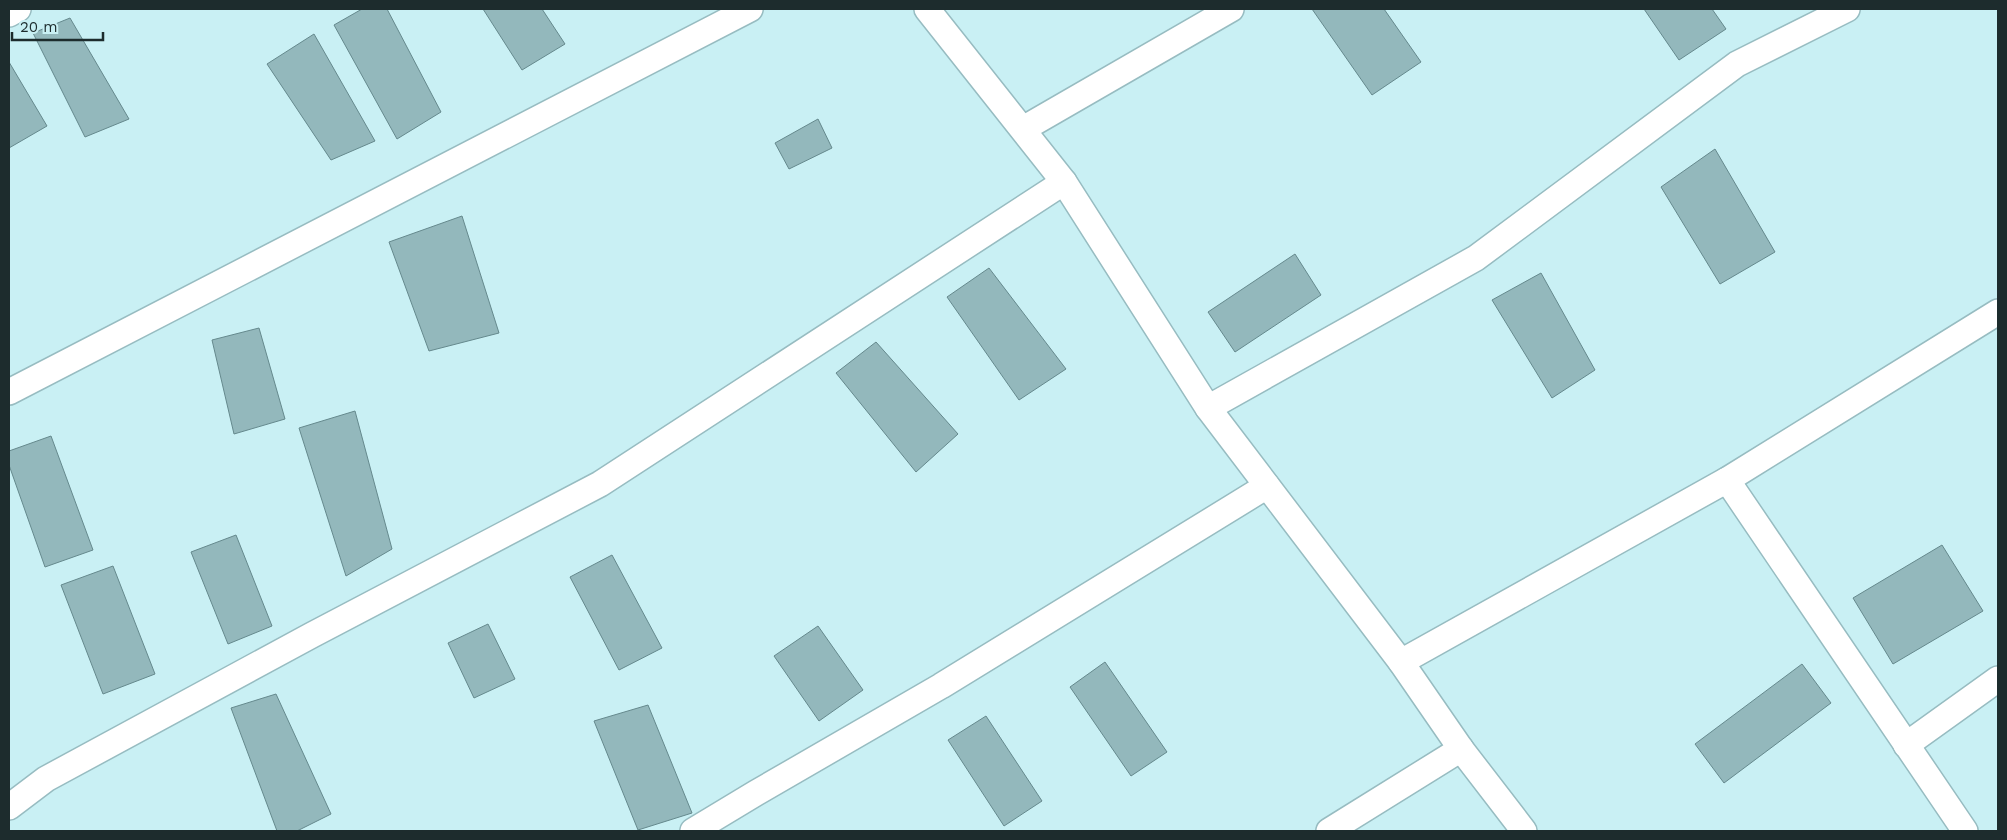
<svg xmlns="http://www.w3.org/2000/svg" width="2007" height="840" font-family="'Work Sans',sans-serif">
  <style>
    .building { fill: #93b8bc; stroke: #65898d }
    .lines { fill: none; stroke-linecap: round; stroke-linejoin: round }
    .street-casing { stroke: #97bcc1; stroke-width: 28 }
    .street { stroke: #fff; stroke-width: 25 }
  </style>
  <rect width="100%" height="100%" fill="#c9f0f4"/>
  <g class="building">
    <path d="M 362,9 L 387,9 L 441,112 L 397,139 L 334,25 Z"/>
    <path d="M 483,9 L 542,9 L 565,44 L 522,70 Z"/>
    <path d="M 1312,9 L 1384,9 L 1421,62 L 1372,95 Z"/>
    <path d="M 1644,9 L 1712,9 L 1726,29 L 1679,60 Z"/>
    <path d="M 70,18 L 129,119 L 85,137 L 33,33 Z"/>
    <path d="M 314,34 L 375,141 L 331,160 L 267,64 Z"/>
    <path d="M 9,62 L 47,126 L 9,148 Z"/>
    <path d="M 818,119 L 832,148 L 789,169 L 775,143 Z"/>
    <path d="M 1715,149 L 1775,252 L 1720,284 L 1661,187 Z"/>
    <path d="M 462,216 L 499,333 L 429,351 L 389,242 Z"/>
    <path d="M 1295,254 L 1321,295 L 1235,352 L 1208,312 Z"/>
    <path d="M 989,268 L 1066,369 L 1019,400 L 947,297 Z"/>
    <path d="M 1541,273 L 1595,370 L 1552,398 L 1492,300 Z"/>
    <path d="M 259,328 L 285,419 L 234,434 L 212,340 Z"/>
    <path d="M 876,342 L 958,434 L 916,472 L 836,373 Z"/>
    <path d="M 355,411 L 392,549 L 346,576 L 299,428 Z"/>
    <path d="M 51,436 L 93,550 L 45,567 L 9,465 L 9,451 Z"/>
    <path d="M 236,535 L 272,626 L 228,644 L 191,552 Z"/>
    <path d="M 1942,545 L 1983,611 L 1893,664 L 1853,598 Z"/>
    <path d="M 612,555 L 662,648 L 619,670 L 570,577 Z"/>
    <path d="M 113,566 L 155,674 L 103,694 L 61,585 Z"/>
    <path d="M 488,624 L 515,679 L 474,698 L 448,643 Z"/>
    <path d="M 818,626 L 863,690 L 819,721 L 774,656 Z"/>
    <path d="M 1105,662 L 1167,752 L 1131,776 L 1070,687 Z"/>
    <path d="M 1802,664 L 1831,703 L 1724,783 L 1695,744 Z"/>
    <path d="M 276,694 L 331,814 L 297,831 L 277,831 L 231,708 Z"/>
    <path d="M 648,705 L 692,813 L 638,830 L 594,721 Z"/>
    <path d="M 986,716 L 1042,801 L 1004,826 L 948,740 Z"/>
  </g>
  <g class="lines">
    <defs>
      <g id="street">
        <path d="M 927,9 L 1064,182 L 1208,408 L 1401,662 L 1461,749 L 1524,831"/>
        <path d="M 9,14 L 18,9"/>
        <path d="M 1023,129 L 1231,9"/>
        <path d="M 9,392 L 750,9"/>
        <path d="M 1208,408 L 1476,258 L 1737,64 L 1847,9"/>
        <path d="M 1727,480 L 1965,831"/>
        <path d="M 1401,662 L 1727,480 L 1998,312"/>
        <path d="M 1906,745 L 1998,679"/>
        <path d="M 9,807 L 46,779 L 312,635 L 600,484 L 1064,182"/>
        <path d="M 693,831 L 756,793 L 941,686 L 1267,486"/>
        <path d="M 1329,831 L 1461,749"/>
      </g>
    </defs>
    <use href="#street" class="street-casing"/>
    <use href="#street" class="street"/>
  </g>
  <rect width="2007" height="840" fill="none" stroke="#1d2c2d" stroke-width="20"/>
  <path d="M12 32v8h91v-8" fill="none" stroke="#1d2c2d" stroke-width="2.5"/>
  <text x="20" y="32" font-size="15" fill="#1d2c2d" stroke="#c9f0f4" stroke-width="4" paint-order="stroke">20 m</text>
</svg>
